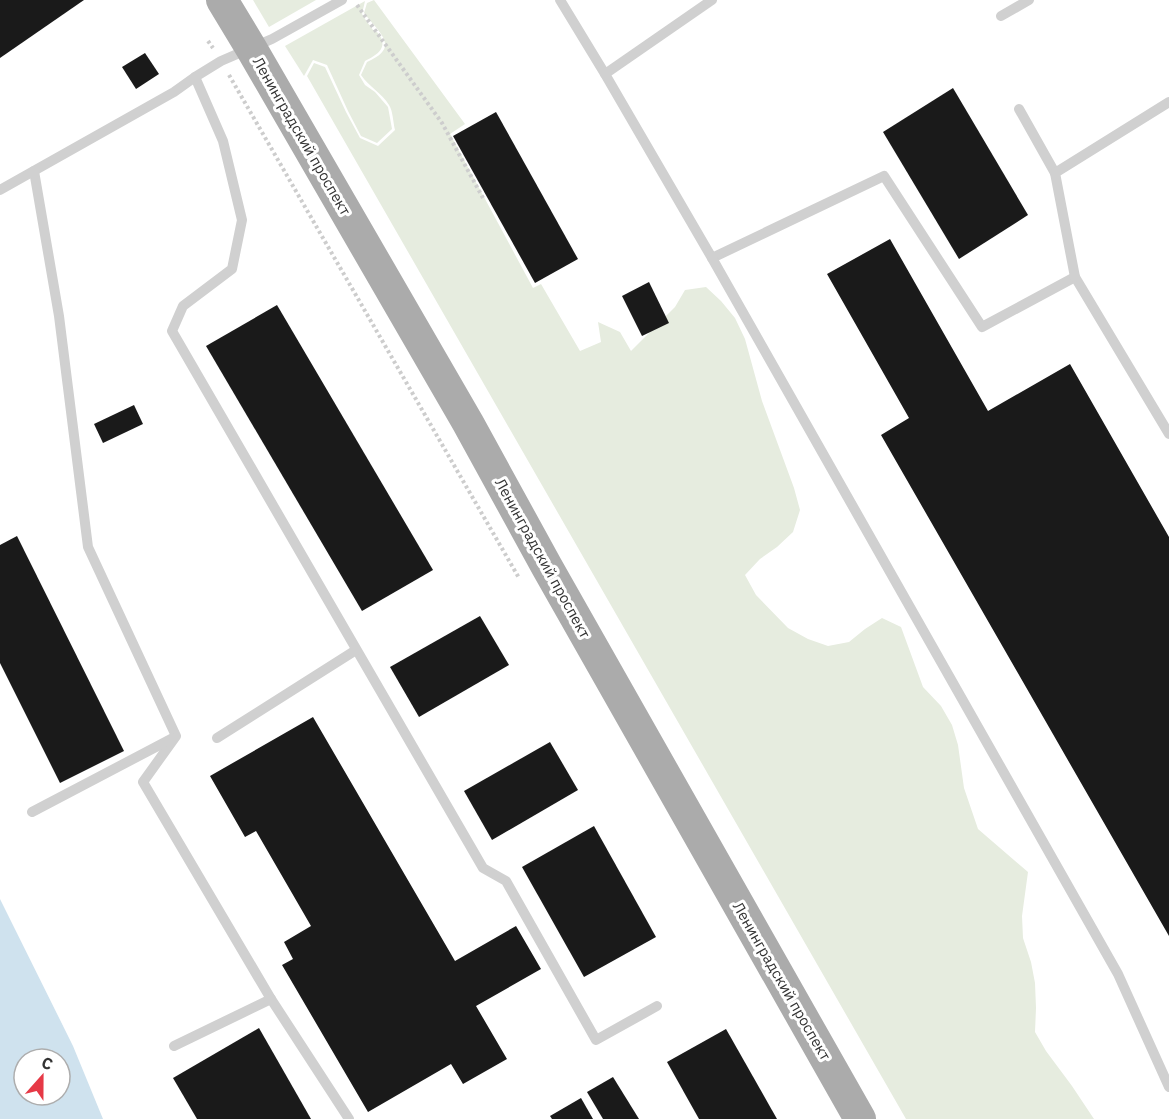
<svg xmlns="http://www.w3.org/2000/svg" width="1169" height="1119" font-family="'IBM Plex Sans',sans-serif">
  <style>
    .green { fill: #e6ecdf }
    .water { fill: #cfe2ee; fill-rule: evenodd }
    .building { fill: #1a1a1a }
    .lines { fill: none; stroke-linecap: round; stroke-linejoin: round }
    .path { stroke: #cdcdcd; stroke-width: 4; stroke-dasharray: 3 3; stroke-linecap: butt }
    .lane { stroke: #d0d0d0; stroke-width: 10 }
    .primary { stroke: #ababab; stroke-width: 32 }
    .labels { text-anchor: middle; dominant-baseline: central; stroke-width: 6; stroke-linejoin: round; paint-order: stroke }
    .street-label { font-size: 15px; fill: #333; stroke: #fff }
  </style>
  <rect width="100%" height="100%" fill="#fff"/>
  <g class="green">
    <path d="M 253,0 L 316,0 L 269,27 Z"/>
    <path d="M 374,0 L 465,124 L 450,134 L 533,288 L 541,284 L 580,351 L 601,342 L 598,322 L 620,332 L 631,351 L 675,307 L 685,290 L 706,287 L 721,301 L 735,318 L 745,339 L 762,401 L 794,488 L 800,510 L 793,532 L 777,547 L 760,559 L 745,575 L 756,595 L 788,628 L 808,639 L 828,646 L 849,642 L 865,629 L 882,618 L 901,627 L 923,687 L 941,706 L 952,725 L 958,745 L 964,788 L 978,829 L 1028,872 L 1022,916 L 1023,938 L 1031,962 L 1035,983 L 1036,1008 L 1035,1032 L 1046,1051 L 1072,1086 L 1094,1119 L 906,1119 L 307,76 L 314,63 L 325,67 L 346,112 L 360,138 L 378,146 L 395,130 C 393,122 393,111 389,105 C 382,93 369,87 361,75 L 367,62 C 402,47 378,32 364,13 L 367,3 Z"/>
    <path d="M 365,1 L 362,14 C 365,19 369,25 373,30 C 376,32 378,32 380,36 C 388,49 375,56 365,61 L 359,75 L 365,85 L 375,92 L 388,107 L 392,129 L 377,143 L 361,136 L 348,111 L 327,65 L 313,60 L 304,76 L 285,46 Z"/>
  </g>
  <path class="water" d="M 0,899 L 73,1046 L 103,1119 L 0,1119 ZM 24,1059 L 60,1059 L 60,1095 L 24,1095 Z"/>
  <g class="building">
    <path d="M 0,0 L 84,0 L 0,58 Z"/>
    <path d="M 145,53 L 159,74 L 136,89 L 122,67 Z"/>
    <path d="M 953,88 L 1028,215 L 959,259 L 883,132 Z"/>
    <path d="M 496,112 L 578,259 L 535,283 L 453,136 Z"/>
    <path d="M 890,239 L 988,411 L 1070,364 L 1169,537 L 1169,936 L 881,435 L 909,418 L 827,274 Z"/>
    <path d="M 649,282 L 669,323 L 642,336 L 622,296 Z"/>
    <path d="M 277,305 L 433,570 L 362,611 L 206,346 Z"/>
    <path d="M 134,405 L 143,424 L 103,443 L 94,424 Z"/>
    <path d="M 17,536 L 124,751 L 60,783 L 0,663 L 0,545 Z"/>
    <path d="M 480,616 L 509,665 L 419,717 L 390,667 Z"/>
    <path d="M 313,717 L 455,961 L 516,926 L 541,969 L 476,1006 L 507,1059 L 463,1084 L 451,1064 L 368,1112 L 282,965 L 293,959 L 284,942 L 311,926 L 256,831 L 245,837 L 210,776 Z"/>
    <path d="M 550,742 L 578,790 L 492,840 L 464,791 Z"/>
    <path d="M 594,826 L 656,937 L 584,977 L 522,867 Z"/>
    <path d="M 259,1028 L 311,1119 L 197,1119 L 173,1078 Z"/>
    <path d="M 726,1029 L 777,1119 L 699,1119 L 667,1062 Z"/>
    <path d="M 613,1077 L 639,1119 L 603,1119 L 587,1092 Z"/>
    <path d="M 581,1098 L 593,1119 L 552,1119 L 550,1116 Z"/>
  </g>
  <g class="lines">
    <g class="path">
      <path d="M 357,5 L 442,123 L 483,198"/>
      <path d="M 208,41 L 213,48"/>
      <path d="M 229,75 L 519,578"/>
    </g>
    <g class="lane">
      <path d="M 560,0 L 605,74 L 712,258 L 884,176 L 982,327 L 1075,277 L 1169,434"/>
      <path d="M 1001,16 L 1029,0"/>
      <path d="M 605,74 L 712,0"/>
      <path d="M 195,77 L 223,141 L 242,220 L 232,269 L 183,306 L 172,331 L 483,868 L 506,881 L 596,1040 L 657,1006"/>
      <path d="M 1019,109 L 1055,173"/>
      <path d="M 34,171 L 59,316 L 88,547 L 176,736 L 143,782 L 271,999"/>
      <path d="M 0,190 L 174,92 L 195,77 L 221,61 L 272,39 L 342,0"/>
      <path d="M 712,258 L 1118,974 L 1169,1087"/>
      <path d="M 1075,277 L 1055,173 L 1169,102"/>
      <path d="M 217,738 L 356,650"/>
      <path d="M 32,812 L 173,738"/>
      <path d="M 174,1046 L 271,999 L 349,1119"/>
    </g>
    <path class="primary" d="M 222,0 L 251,48 L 468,423 L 547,567 L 860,1119"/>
  </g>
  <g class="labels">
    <g class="street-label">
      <text transform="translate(302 136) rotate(60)">Ленинградский проспект</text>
      <text transform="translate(543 558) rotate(61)">Ленинградский проспект</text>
      <text transform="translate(782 981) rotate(60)">Ленинградский проспект</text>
    </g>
  </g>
  <g transform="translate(42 1077) rotate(21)"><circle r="28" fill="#ffffff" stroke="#adadad" stroke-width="1.5"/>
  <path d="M0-4.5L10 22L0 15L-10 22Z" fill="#e63946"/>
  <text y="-9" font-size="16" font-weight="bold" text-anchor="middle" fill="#333333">С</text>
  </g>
</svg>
